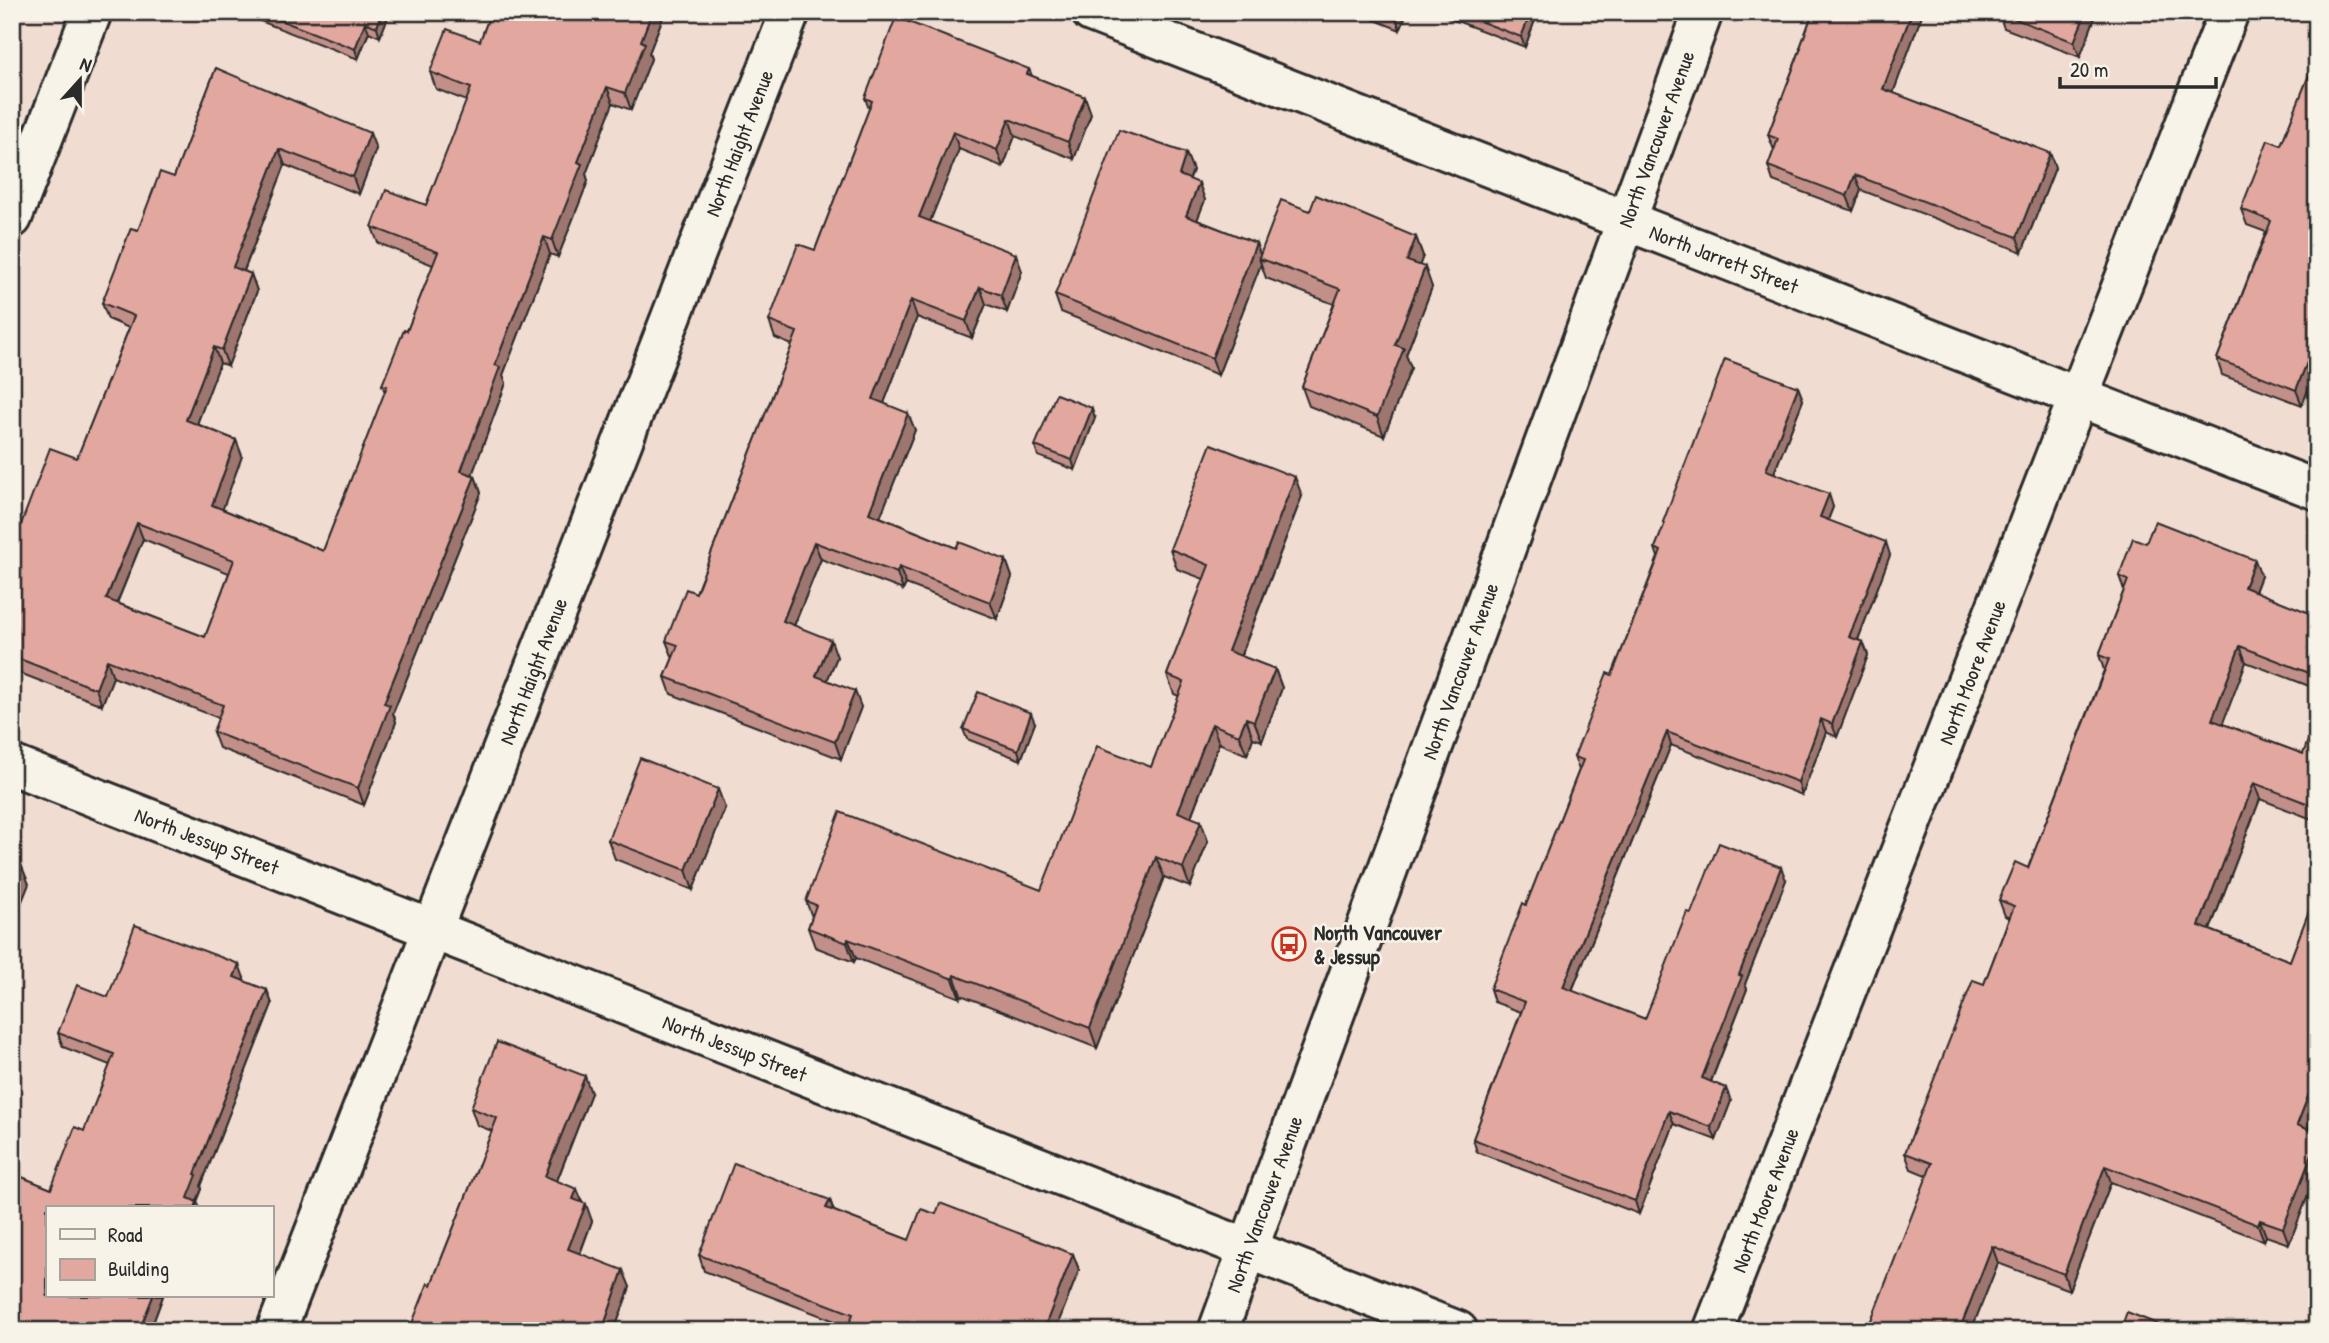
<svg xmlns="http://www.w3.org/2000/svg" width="2329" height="1343" font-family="'Patrick Hand',sans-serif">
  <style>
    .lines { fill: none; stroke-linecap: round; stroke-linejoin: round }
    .street-casing { stroke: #2b2b2b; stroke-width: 44 }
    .secondary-casing { stroke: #2b2b2b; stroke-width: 44 }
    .street { stroke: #f7f3e8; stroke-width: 38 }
    .secondary { stroke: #f7f3e8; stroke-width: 38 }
    .wall { fill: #c29089; stroke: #2b2b2b; stroke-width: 2; fill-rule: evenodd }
    .shaded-wall { fill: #9e766f; stroke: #2b2b2b; stroke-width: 2 }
    .building { fill: #e2a89f; stroke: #2b2b2b; stroke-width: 2; fill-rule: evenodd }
    .labels { text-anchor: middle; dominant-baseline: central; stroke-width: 5; stroke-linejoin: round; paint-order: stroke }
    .street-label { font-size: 21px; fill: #2b2b2b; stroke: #f7f3e8 }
    .poi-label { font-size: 21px; font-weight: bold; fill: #2b2b2b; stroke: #f7f3e8; text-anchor: start }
  </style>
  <rect width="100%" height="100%" fill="#f1dcd2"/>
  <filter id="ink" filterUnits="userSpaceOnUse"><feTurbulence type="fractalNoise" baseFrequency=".0143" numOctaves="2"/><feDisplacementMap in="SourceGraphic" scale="14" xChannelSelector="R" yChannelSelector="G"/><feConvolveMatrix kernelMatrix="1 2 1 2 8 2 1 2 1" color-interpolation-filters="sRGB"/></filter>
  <g filter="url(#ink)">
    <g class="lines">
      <defs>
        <g id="street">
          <path d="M 1091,12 L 2317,490"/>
          <path d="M 12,218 L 92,12"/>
          <path d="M 12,765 L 1458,1331"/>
          <path d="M 276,1331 L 790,12"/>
          <path d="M 1713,1331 L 2229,12"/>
        </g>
        <path id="secondary" d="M 1218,1331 L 1703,12"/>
      </defs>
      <use href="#street" class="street-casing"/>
      <use href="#secondary" class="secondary-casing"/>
      <use href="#street" class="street"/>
      <use href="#secondary" class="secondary"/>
    </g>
    <g class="wall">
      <path d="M 237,12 L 390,12 L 380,37 L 369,32 L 358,59 Z"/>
      <path d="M 491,12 L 665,12 L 649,53 L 651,59 L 631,110 L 613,103 L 586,174 L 588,181 L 558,257 L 550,254 L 503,375 L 506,383 L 472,475 L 475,476 L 481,493 L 393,713 L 396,722 L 364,805 L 219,748 L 213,732 L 219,718 L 113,677 L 102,705 L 12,670 L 12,548 L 77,458 L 129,328 L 108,319 L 102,303 L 138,230 L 174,177 L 216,68 L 376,149 L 359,194 L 285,165 L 244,271 L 251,274 L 257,291 L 228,366 L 220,363 L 197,424 L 236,440 L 242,456 L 222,509 L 323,551 L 385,392 L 382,385 L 407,331 L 433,265 L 378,243 L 372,227 L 426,205 L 467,101 L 436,89 L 430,72 L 480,41 ZM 143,539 L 229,573 L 205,637 L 117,603 Z"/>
      <path d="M 1355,12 L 1407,12 L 1400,30 Z"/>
      <path d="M 1433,12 L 1538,12 L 1525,47 Z"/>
      <path d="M 1813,12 L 1923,12 L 1893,93 L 2050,153 L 2055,168 L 2022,252 L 1861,190 L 1853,211 L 1773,181 L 1768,166 L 1774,150 L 1768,135 L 1800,50 L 1800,48 Z"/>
      <path d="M 1998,12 L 2097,12 L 2080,57 L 2004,28 Z"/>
      <path d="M 2317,55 L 2317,367 L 2302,405 L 2222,375 L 2217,359 L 2266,232 L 2247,225 L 2241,209 L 2281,145 Z"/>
      <path d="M 1029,69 L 1032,76 L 1085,97 L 1091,114 L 1074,159 L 1015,136 L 1003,167 L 959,149 L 930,221 L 1022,271 L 1007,312 L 986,304 L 972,338 L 917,317 L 884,403 L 915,430 L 880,517 L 956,548 L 1006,560 L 1012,577 L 997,619 L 906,584 L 903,590 L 821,559 L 794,626 L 837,657 L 827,680 L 861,707 L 841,759 L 671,694 L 665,677 L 673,658 L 666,641 L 696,593 L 792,345 L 775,338 L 769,321 L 815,250 L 869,109 L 865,98 Z"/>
      <path d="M 1193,170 L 1189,179 L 1205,200 L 1197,220 L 1256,243 L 1260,254 L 1310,211 L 1416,237 L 1423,256 L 1419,265 L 1432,287 L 1406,355 L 1411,368 L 1384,436 L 1309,406 L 1302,387 L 1334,304 L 1266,278 L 1261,264 L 1218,375 L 1061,312 L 1055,295 Z"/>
      <path d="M 1798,387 L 1803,400 L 1774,473 L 1833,507 L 1828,520 L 1890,555 L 1858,640 L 1863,642 L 1868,655 L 1837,737 L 1826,732 L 1802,795 L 1671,745 L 1572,991 L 1645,1019 L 1691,913 L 1786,880 L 1745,984 L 1747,989 L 1711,1082 L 1731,1101 L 1716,1140 L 1674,1124 L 1639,1214 L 1477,1152 L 1473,1139 L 1521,1012 L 1494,1002 L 1490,989 L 1526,905 L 1579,770 L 1574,757 L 1612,675 L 1658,557 L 1655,548 L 1664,526 L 1663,522 Z"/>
      <path d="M 1095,418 L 1075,470 L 1038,456 L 1035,446 Z"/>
      <path d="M 1302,496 L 1241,656 L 1275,669 L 1282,688 L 1262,741 L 1253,738 L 1247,755 L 1219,743 L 1191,817 L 1208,841 L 1190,887 L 1164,877 L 1097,1048 L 961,995 L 960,998 L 856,958 L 854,962 L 815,947 L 808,928 L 812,917 L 806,901 L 1041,890 L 1151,767 L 1179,696 L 1174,694 L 1167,675 L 1204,579 L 1177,569 L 1170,549 Z"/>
      <path d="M 2146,543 L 2261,576 L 2255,592 L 2317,616 L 2317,689 L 2246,662 L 2222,724 L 2303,754 L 2317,717 L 2317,821 L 2260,799 L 2210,930 L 2290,961 L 2317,890 L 2317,1105 L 2307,1129 L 2317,1133 L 2317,1172 L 2289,1244 L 2266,1236 L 2264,1241 L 2111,1182 L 2069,1290 L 1998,1263 L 1971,1331 L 1867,1331 L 1928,1176 L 1911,1169 L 1905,1153 L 1984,984 L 2009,918 L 2005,916 L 1999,900 L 2028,868 L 2104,670 L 2099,655 L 2124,590 L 2119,576 Z"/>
      <path d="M 1035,723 L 1021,760 L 967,739 L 963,729 Z"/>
      <path d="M 725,808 L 693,890 L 615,859 L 608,840 Z"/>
      <path d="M 244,978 L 243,981 L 267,990 L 272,1004 L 201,1186 L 202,1189 L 197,1202 L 200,1208 L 47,1208 L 47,1296 L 163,1296 L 150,1331 L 15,1331 L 12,1329 L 12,1173 L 51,1189 L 84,1131 L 110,1065 L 63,1047 L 58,1033 L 108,997 Z"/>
      <path d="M 591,1093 L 557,1181 L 582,1203 L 592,1221 L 580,1254 L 630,1287 L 614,1331 L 409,1331 L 431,1285 L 492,1131 L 477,1125 L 471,1108 Z"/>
      <path d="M 830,1200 L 834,1211 L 909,1240 L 936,1214 L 1073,1254 L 1079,1270 L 1055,1331 L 846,1331 L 848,1326 L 704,1271 L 699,1255 Z"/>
    </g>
    <g class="shaded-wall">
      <path d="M 382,12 L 390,12 L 380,37 L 377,27 Z"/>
      <path d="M 652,12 L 665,12 L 649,53 L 651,59 L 631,110 L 625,93 L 641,41 Z"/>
      <path d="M 1400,12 L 1407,12 L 1400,30 L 1397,20 Z"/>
      <path d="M 1531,12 L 1538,12 L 1525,47 L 1521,37 Z"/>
      <path d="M 1912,12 L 1923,12 L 1889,104 L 1883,89 Z"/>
      <path d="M 2086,12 L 2097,12 L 2080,57 L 2074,42 Z"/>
      <path d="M 365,22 L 369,32 L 358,59 L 355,49 Z"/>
      <path d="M 607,87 L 613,103 L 586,174 L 588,181 L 558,257 L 552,240 L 578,162 Z"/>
      <path d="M 1085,97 L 1091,114 L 1074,159 L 1068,142 Z"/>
      <path d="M 1009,119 L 1015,136 L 1003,167 L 997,150 Z"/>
      <path d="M 953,132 L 959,149 L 925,234 L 919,217 Z"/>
      <path d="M 370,133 L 376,149 L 359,194 L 353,177 Z"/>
      <path d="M 279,149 L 285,165 L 239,283 L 233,267 Z"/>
      <path d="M 1186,153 L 1193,170 L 1185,192 L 1179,175 Z"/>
      <path d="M 2050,153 L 2055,168 L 2022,252 L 2017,237 Z"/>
      <path d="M 1855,175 L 1861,190 L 1853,211 L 1847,196 Z"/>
      <path d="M 1199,183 L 1205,200 L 1192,233 L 1186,216 Z"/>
      <path d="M 544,237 L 550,254 L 503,375 L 506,383 L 467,488 L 461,471 L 495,365 Z"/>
      <path d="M 1416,237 L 1423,256 L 1414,280 L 1407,261 Z"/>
      <path d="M 1256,243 L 1262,260 L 1259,258 L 1261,264 L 1218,375 L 1212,358 Z"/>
      <path d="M 1016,254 L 1022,271 L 1007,312 L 1001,295 Z"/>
      <path d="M 1425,267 L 1432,287 L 1406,355 L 1411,368 L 1384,436 L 1377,417 L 1395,345 Z"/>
      <path d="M 251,274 L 257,291 L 228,366 L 222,350 Z"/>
      <path d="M 980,287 L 986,304 L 972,338 L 966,321 Z"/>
      <path d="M 911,300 L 917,317 L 879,416 L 873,399 Z"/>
      <path d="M 2317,337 L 2317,367 L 2302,405 L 2296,390 Z"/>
      <path d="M 214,347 L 220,363 L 192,437 L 186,420 Z"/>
      <path d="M 1798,387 L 1803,400 L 1770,483 L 1766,470 Z"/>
      <path d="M 1092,408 L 1095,418 L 1075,470 L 1072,460 Z"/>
      <path d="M 908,413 L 915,430 L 875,530 L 869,513 Z"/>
      <path d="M 236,440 L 242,456 L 218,522 L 212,505 Z"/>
      <path d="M 475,476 L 481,493 L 393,713 L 396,722 L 364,805 L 358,788 L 384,703 Z"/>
      <path d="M 1295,477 L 1302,496 L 1235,670 L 1228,651 Z"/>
      <path d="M 1829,494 L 1833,507 L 1824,530 L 1820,517 Z"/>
      <path d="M 137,523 L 143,539 L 112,615 L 106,599 Z"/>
      <path d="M 814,542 L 821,559 L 789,638 L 783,621 Z"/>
      <path d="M 1886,542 L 1890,555 L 1854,650 L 1849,637 Z"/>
      <path d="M 1006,560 L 1012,577 L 997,619 L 990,602 Z"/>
      <path d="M 2255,560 L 2261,576 L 2250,604 L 2244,587 Z"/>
      <path d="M 899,567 L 906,584 L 903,590 L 897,573 Z"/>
      <path d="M 831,640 L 837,657 L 822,693 L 816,676 Z"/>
      <path d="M 1863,642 L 1868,655 L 1837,737 L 1832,724 Z"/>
      <path d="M 2240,646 L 2246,662 L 2218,736 L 2212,720 Z"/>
      <path d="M 107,660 L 113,677 L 102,705 L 96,689 Z"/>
      <path d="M 1275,669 L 1282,688 L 1262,741 L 1254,721 Z"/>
      <path d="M 855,691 L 861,707 L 841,759 L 835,742 Z"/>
      <path d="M 1031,713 L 1035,723 L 1021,760 L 1018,750 Z"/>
      <path d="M 1246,718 L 1253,738 L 1247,755 L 1239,735 Z"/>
      <path d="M 1821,719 L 1826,732 L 1802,795 L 1798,782 Z"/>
      <path d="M 1212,724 L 1219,743 L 1185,832 L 1178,812 Z"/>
      <path d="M 1667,732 L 1671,745 L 1568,1000 L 1563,987 Z"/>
      <path d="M 2254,783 L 2260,799 L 2205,942 L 2199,926 Z"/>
      <path d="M 718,789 L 725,808 L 693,890 L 686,870 Z"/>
      <path d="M 1201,821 L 1208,841 L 1190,887 L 1183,868 Z"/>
      <path d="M 1156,857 L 1164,877 L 1097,1048 L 1090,1028 Z"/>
      <path d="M 22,867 L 29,884 L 12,926 L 12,893 Z"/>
      <path d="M 1781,867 L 1786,880 L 1745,984 L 1747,989 L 1707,1091 L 1702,1078 L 1739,975 Z"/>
      <path d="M 848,939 L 856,958 L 854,962 L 847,943 Z"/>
      <path d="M 239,964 L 244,978 L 239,991 L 234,977 Z"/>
      <path d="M 954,975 L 961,995 L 960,998 L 953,979 Z"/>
      <path d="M 267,990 L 272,1004 L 201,1186 L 202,1189 L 194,1208 L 188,1198 L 195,1174 Z"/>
      <path d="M 2317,1073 L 2317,1105 L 2303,1142 L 2297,1125 Z"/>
      <path d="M 585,1076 L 591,1093 L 552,1193 L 545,1176 Z"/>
      <path d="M 1726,1088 L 1731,1101 L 1716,1140 L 1711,1127 Z"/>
      <path d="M 1669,1111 L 1674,1124 L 1639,1214 L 1635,1201 Z"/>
      <path d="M 2317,1141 L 2317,1172 L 2289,1244 L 2283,1228 Z"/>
      <path d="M 2105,1166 L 2111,1182 L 2069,1290 L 2064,1274 Z"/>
      <path d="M 577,1189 L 584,1206 L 573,1199 Z"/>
      <path d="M 830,1200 L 835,1215 L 826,1208 Z"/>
      <path d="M 586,1204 L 592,1221 L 575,1266 L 568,1249 Z"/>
      <path d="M 2260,1220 L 2266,1236 L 2264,1241 L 2258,1225 Z"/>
      <path d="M 1992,1246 L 1998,1263 L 1971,1331 L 1959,1331 Z"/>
      <path d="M 1073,1254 L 1079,1270 L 1055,1331 L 1043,1331 Z"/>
      <path d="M 623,1270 L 630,1287 L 614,1331 L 602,1331 Z"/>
      <path d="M 153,1296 L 163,1296 L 150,1331 L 139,1331 Z"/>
    </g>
    <g class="building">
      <path d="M 259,12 L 382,12 L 377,27 L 365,22 L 355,49 Z"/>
      <path d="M 491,12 L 652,12 L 641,41 L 645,43 L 625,93 L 607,87 L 578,162 L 582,164 L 552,240 L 544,237 L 495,365 L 500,367 L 461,471 L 475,476 L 384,703 L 390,705 L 358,788 L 213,732 L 223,705 L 107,660 L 96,689 L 12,656 L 12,548 L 50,448 L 77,458 L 134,316 L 102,303 L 131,228 L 138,230 L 160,172 L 174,177 L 216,68 L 370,133 L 353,177 L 279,149 L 233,267 L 251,274 L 222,350 L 214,347 L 186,420 L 236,440 L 212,505 L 323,551 L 387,386 L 382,385 L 404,330 L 407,331 L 438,252 L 372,227 L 386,190 L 426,205 L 471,88 L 430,72 L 447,29 L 480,41 ZM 137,523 L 234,560 L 205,637 L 106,599 Z"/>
      <path d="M 1377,12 L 1400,12 L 1397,20 Z"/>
      <path d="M 1456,12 L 1531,12 L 1521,37 Z"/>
      <path d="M 1813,12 L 1912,12 L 1883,89 L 2050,153 L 2017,237 L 1855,175 L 1847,196 L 1768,166 L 1778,139 L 1768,135 L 1801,48 L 1800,48 Z"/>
      <path d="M 1998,12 L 2086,12 L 2074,42 Z"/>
      <path d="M 896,17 L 1029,69 L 1027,74 L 1085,97 L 1068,142 L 1009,119 L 997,150 L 953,132 L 919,217 L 1016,254 L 1001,295 L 980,287 L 966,321 L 911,300 L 873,399 L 908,413 L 869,513 L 956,548 L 959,542 L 1006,560 L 990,602 L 899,567 L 897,573 L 814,542 L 783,621 L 831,640 L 816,676 L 855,691 L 835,742 L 665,677 L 678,645 L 666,641 L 686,589 L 696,593 L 797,332 L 769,321 L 798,244 L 815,250 L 872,101 L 865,98 Z"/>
      <path d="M 2317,55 L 2317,337 L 2296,390 L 2217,359 L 2271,221 L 2241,209 L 2268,140 L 2281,145 Z"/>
      <path d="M 1119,130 L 1186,153 L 1179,175 L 1199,183 L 1186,216 L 1256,243 L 1212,358 L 1055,295 Z"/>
      <path d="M 1316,195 L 1416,237 L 1407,261 L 1425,267 L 1395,345 L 1404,348 L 1377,417 L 1302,387 L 1340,289 L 1259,258 L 1281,200 L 1310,211 Z"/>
      <path d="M 1725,359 L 1798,387 L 1766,470 L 1829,494 L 1820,517 L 1886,542 L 1849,637 L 1863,642 L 1832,724 L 1821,719 L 1798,782 L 1667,732 L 1563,987 L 1645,1019 L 1687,912 L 1691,913 L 1719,843 L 1781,867 L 1739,975 L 1742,976 L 1702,1078 L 1726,1088 L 1711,1127 L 1669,1111 L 1635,1201 L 1473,1139 L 1525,1002 L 1490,989 L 1523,903 L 1526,905 L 1583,760 L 1574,757 L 1607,673 L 1612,675 L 1661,551 L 1655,548 L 1665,523 L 1663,522 Z"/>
      <path d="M 1056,394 L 1092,408 L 1072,460 L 1035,446 Z"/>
      <path d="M 1211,444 L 1295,477 L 1228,651 L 1275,669 L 1254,721 L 1246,718 L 1239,735 L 1212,724 L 1178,812 L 1201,821 L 1183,868 L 1156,857 L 1090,1028 L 954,975 L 953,979 L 848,939 L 847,943 L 808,928 L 816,905 L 806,901 L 840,812 L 1041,890 L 1097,746 L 1151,767 L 1184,682 L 1167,675 L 1209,565 L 1170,549 Z"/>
      <path d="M 2155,521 L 2255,560 L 2244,587 L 2317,616 L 2317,676 L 2240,646 L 2212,720 L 2303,754 L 2317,717 L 2317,807 L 2254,783 L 2199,926 L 2290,961 L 2317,890 L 2317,1073 L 2297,1125 L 2317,1133 L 2317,1141 L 2283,1228 L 2260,1220 L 2258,1225 L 2105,1166 L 2064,1274 L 1992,1246 L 1959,1331 L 1867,1331 L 1932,1163 L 1905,1153 L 1973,980 L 1984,984 L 2014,906 L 1999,900 L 2015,862 L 2028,868 L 2109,659 L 2099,655 L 2128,580 L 2119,576 L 2133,538 L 2146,543 Z"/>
      <path d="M 978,692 L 1031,713 L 1018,750 L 963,729 Z"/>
      <path d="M 640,758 L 718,789 L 686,870 L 608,840 Z"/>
      <path d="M 12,864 L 22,867 L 12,893 Z"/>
      <path d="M 135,925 L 239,964 L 234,977 L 267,990 L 195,1174 L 197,1175 L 188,1198 L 197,1202 L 195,1208 L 47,1208 L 47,1296 L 153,1296 L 139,1331 L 15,1331 L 19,1320 L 12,1317 L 12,1173 L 51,1189 L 75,1127 L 84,1131 L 114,1054 L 58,1033 L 77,985 L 108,997 Z"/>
      <path d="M 497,1042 L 585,1076 L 545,1176 L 577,1189 L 573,1199 L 586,1204 L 568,1249 L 623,1270 L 602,1331 L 409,1331 L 428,1283 L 431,1285 L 497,1118 L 471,1108 Z"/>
      <path d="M 734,1163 L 830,1200 L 826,1208 L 909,1240 L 921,1209 L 936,1214 L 940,1203 L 1073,1254 L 1043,1331 L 846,1331 L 853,1314 L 699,1255 Z"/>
      <path d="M 2127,1312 L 2175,1331 L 2120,1331 Z"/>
    </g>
  </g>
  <defs>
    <symbol id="bus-ring" viewBox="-11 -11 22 22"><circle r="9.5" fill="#f7f3e8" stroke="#c8321e" stroke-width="1.5"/><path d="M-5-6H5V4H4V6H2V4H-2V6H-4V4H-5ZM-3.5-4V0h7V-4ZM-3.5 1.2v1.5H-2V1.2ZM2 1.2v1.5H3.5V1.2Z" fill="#c8321e"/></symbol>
  </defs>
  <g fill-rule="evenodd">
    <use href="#bus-ring" x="1270" y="925" width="38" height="38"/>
  </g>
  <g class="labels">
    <g class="street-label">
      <text transform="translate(1656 139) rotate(-70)">North Vancouver Avenue</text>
      <text transform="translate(739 143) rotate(-69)">North Haight Avenue</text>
      <text transform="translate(1724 259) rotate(21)">North Jarrett Street</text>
      <text transform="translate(533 671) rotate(-69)">North Haight Avenue</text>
      <text transform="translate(1460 671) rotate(-70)">North Vancouver Avenue</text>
      <text transform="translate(1972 672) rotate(-69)">North Moore Avenue</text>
      <text transform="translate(207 841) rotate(21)">North Jessup Street</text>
      <text transform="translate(735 1048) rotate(21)">North Jessup Street</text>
      <text transform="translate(1765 1200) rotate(-69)">North Moore Avenue</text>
      <text transform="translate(1264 1204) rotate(-70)">North Vancouver Avenue</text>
    </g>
    <g class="poi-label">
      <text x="1314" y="932">North Vancouver<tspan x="1314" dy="24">&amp; Jessup</tspan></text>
    </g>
  </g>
  <rect width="2329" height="1343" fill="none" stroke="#f7f3e8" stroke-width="42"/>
  <rect x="21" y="21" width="2287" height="1301" fill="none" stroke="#2b2b2b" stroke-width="2.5" filter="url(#ink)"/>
  <rect x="46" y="1206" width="228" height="91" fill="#f7f3e8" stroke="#a5a39c" stroke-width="2"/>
  <rect x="60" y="1229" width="35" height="10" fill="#f7f3e8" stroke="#a5a39c" stroke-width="2"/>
  <text x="108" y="1242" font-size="21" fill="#2b2b2b">Road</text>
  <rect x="60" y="1259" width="35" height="21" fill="#e2a89f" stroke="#a5a39c" stroke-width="2"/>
  <text x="108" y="1276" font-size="21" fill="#2b2b2b">Building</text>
  <g transform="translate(80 80) rotate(21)" stroke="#f7f3e8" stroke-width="5" paint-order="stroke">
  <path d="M0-5L12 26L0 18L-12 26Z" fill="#2b2b2b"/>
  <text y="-10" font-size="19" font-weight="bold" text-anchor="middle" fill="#2b2b2b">N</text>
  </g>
  <path d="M2060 77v10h156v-10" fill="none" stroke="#2b2b2b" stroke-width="3.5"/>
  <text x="2070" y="77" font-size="21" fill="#2b2b2b" stroke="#f7f3e8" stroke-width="5" paint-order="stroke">20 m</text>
</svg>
